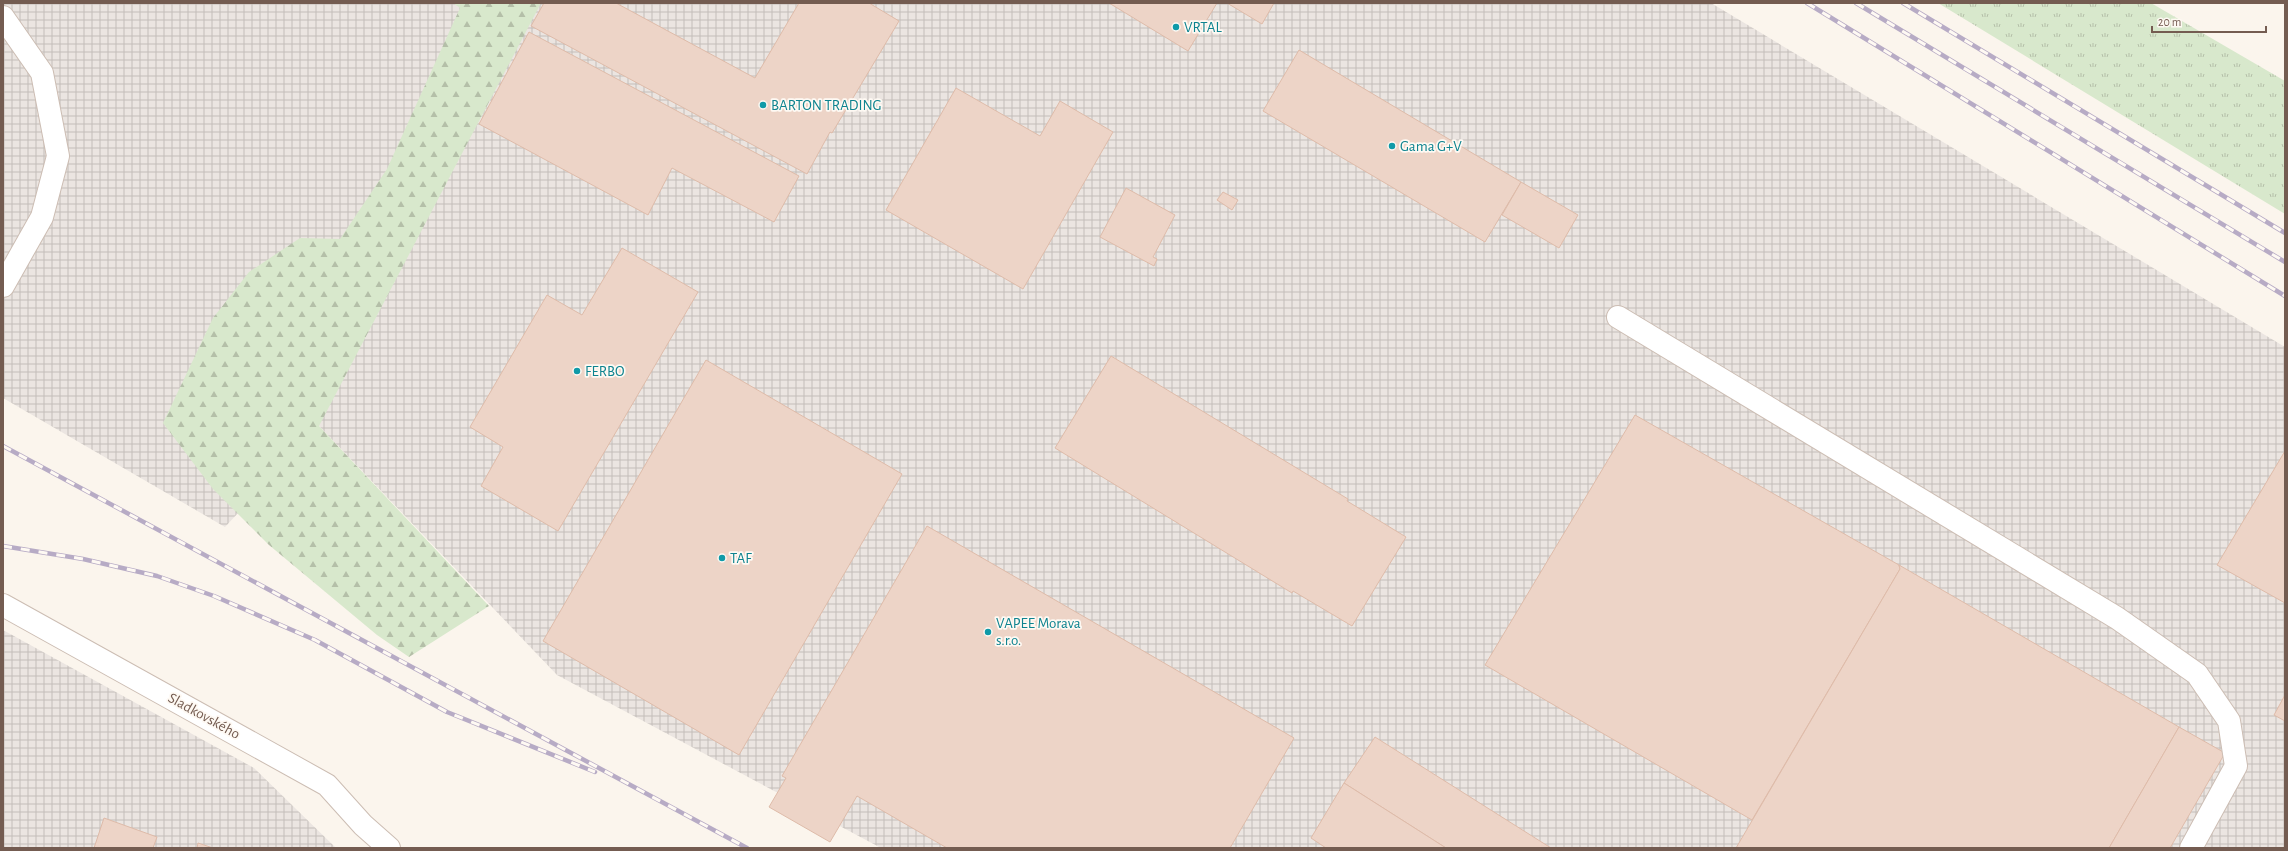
<svg xmlns="http://www.w3.org/2000/svg" width="2288" height="851" font-family="'Alegreya Sans',sans-serif">
  <style>
    .industrial { fill: url(#industrial-grid) }
    .grass { fill: url(#grass-tufts) }
    .forest { fill: url(#forest-firs) }
    .building { fill: #edd4c7; stroke: #debba9 }
    .lines { fill: none; stroke-linecap: round; stroke-linejoin: round }
    .service-casing { stroke: #ccbdb3; stroke-width: 24 }
    .minor-casing { stroke: #ccbdb3; stroke-width: 24 }
    .service { stroke: #fff; stroke-width: 22 }
    .minor { stroke: #fff; stroke-width: 22 }
    .rail-casing { stroke: #b7abc5; stroke-width: 4.5 }
    .rail { stroke: #fef9f3; stroke-width: 3; stroke-dasharray: 9; stroke-linecap: butt }
    .culture-dot { fill: #0f9aa8; stroke: #fef9f3; stroke-width: 1.5 }
    .labels { text-anchor: middle; dominant-baseline: central; stroke-width: 3.5; stroke-linejoin: round; paint-order: stroke }
    .culture-label { font-size: 15px; fill: #0d838f; stroke: #fef9f3; text-anchor: start }
    .street-label { font-size: 15px; fill: #745c51; stroke: #fef9f3 }
  </style>
  <defs>
    <pattern id="industrial-grid" width="8" height="8" patternUnits="userSpaceOnUse"><rect width="8" height="8" fill="#ebe5e1"/><path d="M0 4h8M4 0v8" fill="none" stroke="#c3bdb9"/></pattern>
    <pattern id="grass-tufts" width="24" height="20" patternUnits="userSpaceOnUse"><rect width="24" height="20" fill="#d8e8cc"/><path d="M3 7l-1-3M5 7V3M7 7l1-3M15 17l-1-3M17 17v-4M19 17l1-3" fill="none" stroke="#b4bfa8"/></pattern>
    <pattern id="forest-firs" width="22" height="20" patternUnits="userSpaceOnUse"><rect width="22" height="20" fill="#d8e8cc"/><path d="M5 1l3.5 6h-7zM16 11l3.5 6h-7z" fill="#b4bfa8"/></pattern>
  </defs>
  <rect width="100%" height="100%" fill="#fbf5ed"/>
  <g class="industrial">
    <path d="M 3,3 L 1711,3 L 2285,347 L 2285,848 L 881,848 L 557,675 L 319,426 L 225,527 L 3,398 Z"/>
    <path d="M 3,630 L 254,768 L 336,848 L 3,848 Z"/>
  </g>
  <path class="grass" d="M 1938,3 L 2151,3 L 2285,81 L 2285,214 Z"/>
  <path class="forest" d="M 453,3 L 541,3 L 319,426 L 489,606 L 409,657 L 377,635 L 269,545 L 213,489 L 163,423 L 213,318 L 249,272 L 300,238 L 340,239 L 387,169 L 460,8 Z"/>
  <g class="building">
    <path d="M 544,3 L 616,3 L 755,78 L 799,3 L 869,3 L 899,21 L 832,133 L 830,132 L 807,174 L 531,26 Z"/>
    <path d="M 1109,3 L 1217,3 L 1188,51 Z"/>
    <path d="M 1227,3 L 1274,3 L 1262,24 Z"/>
    <path d="M 529,32 L 799,176 L 774,222 L 672,168 L 648,215 L 479,124 Z"/>
    <path d="M 1299,50 L 1521,182 L 1485,242 L 1263,111 Z"/>
    <path d="M 956,88 L 1040,136 L 1060,101 L 1113,132 L 1023,289 L 886,210 Z"/>
    <path d="M 1521,182 L 1578,215 L 1559,248 L 1502,215 Z"/>
    <path d="M 1126,188 L 1175,215 L 1153,257 L 1157,259 L 1154,266 L 1100,237 Z"/>
    <path d="M 1223,192 L 1238,200 L 1232,210 L 1217,200 Z"/>
    <path d="M 622,248 L 698,292 L 558,531 L 481,486 L 503,447 L 470,427 L 547,295 L 582,315 Z"/>
    <path d="M 1111,356 L 1348,499 L 1347,501 L 1406,537 L 1352,626 L 1293,591 L 1292,593 L 1055,448 Z"/>
    <path d="M 706,360 L 902,474 L 739,755 L 543,641 Z"/>
    <path d="M 1635,415 L 1899,565 L 1900,569 L 1752,820 L 1485,665 Z"/>
    <path d="M 2285,451 L 2285,603 L 2217,565 Z"/>
    <path d="M 927,526 L 1294,738 L 1230,848 L 947,848 L 857,796 L 830,842 L 769,807 L 786,778 L 782,776 Z"/>
    <path d="M 1899,565 L 2179,727 L 2109,848 L 1736,848 L 1900,569 Z"/>
    <path d="M 2285,695 L 2285,721 L 2274,715 Z"/>
    <path d="M 2179,727 L 2225,753 L 2170,848 L 2109,848 Z"/>
    <path d="M 1375,737 L 1551,848 L 1446,848 L 1344,783 Z"/>
    <path d="M 1344,783 L 1446,848 L 1326,848 L 1311,838 Z"/>
    <path d="M 104,818 L 157,837 L 153,848 L 94,848 Z"/>
    <path d="M 198,843 L 213,848 L 197,848 Z"/>
  </g>
  <g class="lines">
    <defs>
      <g id="service">
        <path d="M 3,17 L 42,73 L 58,156 L 42,217 L 3,286"/>
        <path d="M 1618,317 L 2117,618 L 2197,674 L 2229,721 L 2236,766 L 2191,848"/>
      </g>
      <path id="minor" d="M 3,605 L 327,785 L 363,825 L 389,848"/>
    </defs>
    <use href="#service" class="service-casing"/>
    <use href="#minor" class="minor-casing"/>
    <use href="#service" class="service"/>
    <use href="#minor" class="minor"/>
    <defs>
      <g id="rail">
        <path d="M 1807,3 L 2285,296"/>
        <path d="M 1856,3 L 2285,262"/>
        <path d="M 1903,3 L 2285,233"/>
        <path d="M 3,446 L 747,848"/>
        <path d="M 3,546 L 83,559 L 157,576 L 214,596 L 315,640 L 447,712 L 595,772"/>
      </g>
    </defs>
    <use href="#rail" class="rail-casing"/>
    <use href="#rail" class="rail"/>
  </g>
  <g class="culture-dot">
    <circle cx="1176" cy="27" r="4"/>
    <circle cx="763" cy="105" r="4"/>
    <circle cx="1392" cy="146" r="4"/>
    <circle cx="577" cy="371" r="4"/>
    <circle cx="722" cy="558" r="4"/>
    <circle cx="988" cy="632" r="4"/>
  </g>
  <g class="labels">
    <g class="culture-label">
      <text x="1184" y="27">VRTAL</text>
      <text x="771" y="105">BARTON TRADING</text>
      <text x="1400" y="146">Gama G+V</text>
      <text x="585" y="371">FERBO</text>
      <text x="730" y="558">TAF</text>
      <text x="996" y="623">VAPEE Morava<tspan x="996" dy="17">s.r.o.</tspan></text>
    </g>
    <g class="street-label">
      <text transform="translate(204 716) rotate(29)">Sladkovského</text>
    </g>
  </g>
  <rect width="2288" height="851" fill="none" stroke="#745c51" stroke-width="8"/>
  <path d="M2152 26v6h114v-6" fill="none" stroke="#745c51" stroke-width="2"/>
  <text x="2158" y="26" font-size="12" fill="#745c51" stroke="#fef9f3" stroke-width="3" paint-order="stroke">20 m</text>
</svg>
